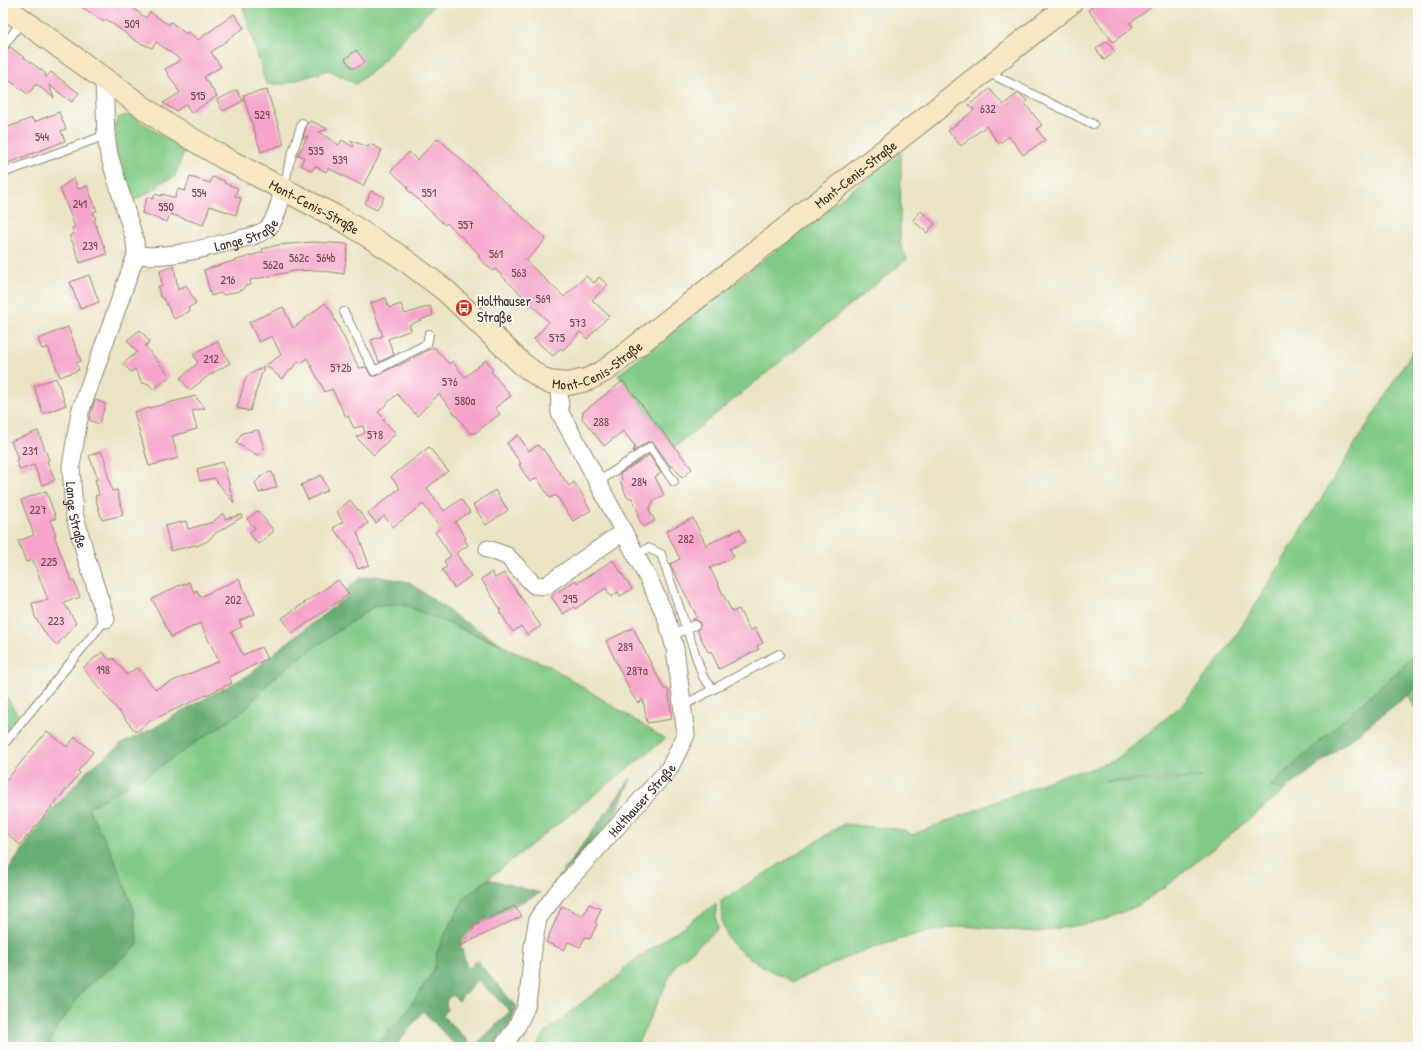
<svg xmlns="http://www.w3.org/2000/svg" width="1421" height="1050" font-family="'Patrick Hand',sans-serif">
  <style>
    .green { fill: #81ca86; stroke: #5e7a52; fill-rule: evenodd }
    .forest { fill: #68ae73; stroke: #526c48; fill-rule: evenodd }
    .building { fill: #f6a4cb }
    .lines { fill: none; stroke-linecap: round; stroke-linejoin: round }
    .lane-casing { stroke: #928772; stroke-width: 10 }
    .street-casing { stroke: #928772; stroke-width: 19 }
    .secondary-casing { stroke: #928772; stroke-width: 24 }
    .lane { stroke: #fff; stroke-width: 8 }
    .street { stroke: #fff; stroke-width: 17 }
    .secondary { stroke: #f7e8c3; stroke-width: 22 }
    .labels { text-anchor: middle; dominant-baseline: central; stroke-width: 3.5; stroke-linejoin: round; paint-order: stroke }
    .number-label { font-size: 12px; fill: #6a4849 }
    .street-label { font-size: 14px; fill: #3b2a1e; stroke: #fdfcf7 }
    .poi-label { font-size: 14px; fill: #3b2a1e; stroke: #fdfcf7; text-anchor: start }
  </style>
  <rect width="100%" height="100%" fill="#fdfcf7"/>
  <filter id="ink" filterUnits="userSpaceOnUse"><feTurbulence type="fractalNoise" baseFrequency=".025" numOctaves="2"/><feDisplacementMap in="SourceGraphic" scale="8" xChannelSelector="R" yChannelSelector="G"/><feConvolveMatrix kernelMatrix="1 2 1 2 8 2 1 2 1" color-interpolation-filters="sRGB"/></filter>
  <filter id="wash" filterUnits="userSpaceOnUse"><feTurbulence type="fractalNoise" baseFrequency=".012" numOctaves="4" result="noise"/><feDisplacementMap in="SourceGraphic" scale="16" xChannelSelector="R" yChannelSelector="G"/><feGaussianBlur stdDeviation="0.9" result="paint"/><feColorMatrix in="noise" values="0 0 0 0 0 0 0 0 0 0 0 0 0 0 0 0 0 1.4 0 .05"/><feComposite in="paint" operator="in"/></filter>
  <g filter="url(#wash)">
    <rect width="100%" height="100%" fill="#eae4c5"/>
    <g class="green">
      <path d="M 242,3 L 436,3 L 378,66 L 356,84 L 329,70 L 284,84 L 266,84 Z"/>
      <path d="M 126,115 L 134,117 L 184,151 L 175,177 L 159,183 L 157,188 L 130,202 L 117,158 L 114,127 L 118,118 Z"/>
      <path d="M 901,151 L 900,243 L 907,259 L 675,447 L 618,375 Z"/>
      <path d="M 1418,343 L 1418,653 L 1271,786 L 1284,791 L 1174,880 L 1139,905 L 1102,921 L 1038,932 L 962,926 L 920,933 L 857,953 L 793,982 C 772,971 733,954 725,931 C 721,921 721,912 721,901 L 844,824 L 905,830 L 912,835 L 1069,773 L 1085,771 L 1115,760 L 1182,705 L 1227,650 ZM 1202,777 L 1167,781 L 1104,781 Z"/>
      <path d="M 383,605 L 394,605 L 407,606 L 485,639 L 502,644 L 511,651 L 548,665 L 665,739 L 465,897 L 444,936 L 437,953 L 435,968 L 404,1016 L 373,1047 L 50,1047 L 51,1037 L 83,990 L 138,945 L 120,877 L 113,855 L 88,808 L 150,773 L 245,710 L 272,679 L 289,665 L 373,607 Z"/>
      <path d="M 1418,687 L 1418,715 L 1408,694 Z"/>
      <path d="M 3,691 L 20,719 L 3,739 Z"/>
      <path d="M 716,904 L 716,918 L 718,929 L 675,965 L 636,1047 L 536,1047 L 545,1033 L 593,994 L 620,976 L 625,967 Z"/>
    </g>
    <g class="forest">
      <path d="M 376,576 L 409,582 L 460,619 L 502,644 L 486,639 L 407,606 L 394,605 L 373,607 L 289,665 L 272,679 L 245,710 L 150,773 L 88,808 L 113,855 L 134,910 L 138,945 L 83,990 L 51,1037 L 50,1047 L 3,1047 L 3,878 L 38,827 L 54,808 L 89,769 L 120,746 L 119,745 L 154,728 L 191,706 L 247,676 L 279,649 L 349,595 L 346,590 L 360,578 Z"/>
      <path d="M 1418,653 L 1418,687 L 1284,791 L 1270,786 Z"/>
      <path d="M 631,778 L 613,819 L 554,884 Z"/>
      <path d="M 489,879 L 540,893 L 481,922 L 473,927 L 460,943 L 467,968 L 473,966 L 473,962 L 477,961 L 514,1004 L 517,1006 L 510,1024 L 492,1047 L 457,1047 L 423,1011 L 395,1047 L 373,1047 L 404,1016 L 435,968 L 437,953 L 444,936 L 465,897 ZM 478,980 L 510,1011 L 474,1047 L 442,1015 L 447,1010 L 446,1001 L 452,995 L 458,1001 Z"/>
    </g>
    <g id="blocks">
      <g class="building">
        <path d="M 76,3 L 126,3 L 146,18 L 150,12 L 169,25 L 171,22 L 186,34 L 188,32 L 198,40 L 234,14 L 244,28 L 211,52 L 221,67 L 204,77 L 217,96 L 191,113 L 186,104 L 176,111 L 163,103 L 180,93 L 165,69 L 181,60 L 156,42 L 152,48 L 136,41 L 106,19 L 104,22 Z"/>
        <path d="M 1097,3 L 1157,3 L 1130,23 L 1133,27 L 1113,42 L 1088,10 Z"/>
        <path d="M 1107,41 L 1115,52 L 1104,60 L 1096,49 Z"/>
        <path d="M 10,47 L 45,73 L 46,78 L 51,72 L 79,93 L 72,102 L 49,85 L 54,98 L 36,84 L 28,94 L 3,76 L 3,53 Z"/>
        <path d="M 356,50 L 365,62 L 356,68 L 352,68 L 345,59 Z"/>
        <path d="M 990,89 L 1003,105 L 1018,93 L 1028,101 L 1025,104 L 1042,125 L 1037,129 L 1045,140 L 1023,155 L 1009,136 L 999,144 L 986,126 L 961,146 L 948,131 L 974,110 L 969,105 Z"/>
        <path d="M 237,90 L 243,101 L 223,111 L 217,100 Z"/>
        <path d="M 267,90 L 284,144 L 261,152 L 243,95 Z"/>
        <path d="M 59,112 L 66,129 L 61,131 L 65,141 L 3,165 L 3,129 L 32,118 L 34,122 Z"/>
        <path d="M 311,121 L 328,129 L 319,132 L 339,145 L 342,140 L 353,147 L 354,146 L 350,140 L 368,147 L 370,144 L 382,150 L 363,186 L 328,168 L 326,172 L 315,166 L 312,171 L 301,165 L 304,157 L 298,155 L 308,136 L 303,138 L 307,124 Z"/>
        <path d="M 438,138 L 546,239 L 526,261 L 564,297 L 586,276 L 594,283 L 599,277 L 608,285 L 592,300 L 609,316 L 587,339 L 580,332 L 563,350 L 561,348 L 553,356 L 534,339 L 549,322 L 495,269 L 493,271 L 478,257 L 480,255 L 447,223 L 445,225 L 407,189 L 408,187 L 391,171 L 409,152 L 417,160 Z"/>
        <path d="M 190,177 L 210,183 L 212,177 L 225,181 L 224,183 L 238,188 L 235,196 L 241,198 L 236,215 L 210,206 L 203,225 L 170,214 L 167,222 L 142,213 L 147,197 L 153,199 L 155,194 L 162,196 L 162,194 L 175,198 L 178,189 L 185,191 Z"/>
        <path d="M 74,178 L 78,189 L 87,186 L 97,211 L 93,212 L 96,219 L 94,220 L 107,254 L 80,263 L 73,243 L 69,236 L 74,234 L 72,228 L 75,227 L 60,188 Z"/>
        <path d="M 371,191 L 384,197 L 377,210 L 365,204 Z"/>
        <path d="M 921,211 L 935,224 L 927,233 L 913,220 Z"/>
        <path d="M 314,242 L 348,244 L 344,274 L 318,270 L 294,271 L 250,280 L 251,285 L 245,286 L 242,290 L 224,295 L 220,293 L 211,296 L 204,270 L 263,252 L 262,249 L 278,245 Z"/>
        <path d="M 174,266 L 178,290 L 186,285 L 196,303 L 188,308 L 190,311 L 174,319 L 164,299 L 160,296 L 158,286 L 162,286 L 160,271 Z"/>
        <path d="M 89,275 L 99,302 L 80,309 L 70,282 Z"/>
        <path d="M 386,298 L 389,308 L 401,304 L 405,314 L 430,306 L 433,315 L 409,325 L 411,330 L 388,339 L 394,355 L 379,362 L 371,340 L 383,336 L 371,303 Z"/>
        <path d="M 325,303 L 334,315 L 333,316 L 359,368 L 366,367 L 371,376 L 376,376 L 397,365 L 398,366 L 434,347 L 449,364 L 452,361 L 465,377 L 486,360 L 493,369 L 491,371 L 511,396 L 495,408 L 500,414 L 475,433 L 470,433 L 439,394 L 417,416 L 397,394 L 378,412 L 385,419 L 383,420 L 396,433 L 374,455 L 356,437 L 365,433 L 363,426 L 354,428 L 348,416 L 346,417 L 332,389 L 325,392 L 307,358 L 301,363 L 299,361 L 282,379 L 266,365 L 281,355 L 272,336 L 259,342 L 249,322 L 283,307 L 293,328 Z"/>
        <path d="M 68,327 L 81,361 L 76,363 L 79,370 L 60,377 L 48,347 L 42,349 L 38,339 Z"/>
        <path d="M 140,330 L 150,342 L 145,346 L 170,376 L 153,390 L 149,384 L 142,383 L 135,369 L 131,372 L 123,364 L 137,352 L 127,340 Z"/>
        <path d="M 217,341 L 230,363 L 208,376 L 190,390 L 180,378 L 198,363 L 193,354 Z"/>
        <path d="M 264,366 L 250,411 L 237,408 L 246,377 Z"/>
        <path d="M 56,378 L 66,405 L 43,414 L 34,386 Z"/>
        <path d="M 623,381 L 692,469 L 682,478 L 673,466 L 671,467 L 653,442 L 647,442 L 633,452 L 635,446 L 623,431 L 604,446 L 582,418 L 583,412 Z"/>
        <path d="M 195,396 L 205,408 L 192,411 L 197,429 L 172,436 L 178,458 L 149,466 L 134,412 Z"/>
        <path d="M 95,400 L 106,404 L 99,424 L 89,420 Z"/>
        <path d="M 258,430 L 264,448 L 259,456 L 236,443 L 242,433 Z"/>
        <path d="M 38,431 L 49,460 L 47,461 L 55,480 L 42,485 L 34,465 L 20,470 L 16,460 L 18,459 L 11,441 Z"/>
        <path d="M 518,435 L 529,451 L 538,445 L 542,450 L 543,449 L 569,486 L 574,482 L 586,500 L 585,501 L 591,510 L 573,521 L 556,495 L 550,498 L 537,478 L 530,482 L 519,465 L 521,464 L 507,443 Z"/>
        <path d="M 429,447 L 448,471 L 427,488 L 444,511 L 461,499 L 470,512 L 455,522 L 466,538 L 464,539 L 468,545 L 456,553 L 471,576 L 454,588 L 442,570 L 447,567 L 444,561 L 451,556 L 435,532 L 441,528 L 423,504 L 393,527 L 384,516 L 376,523 L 368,513 L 400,488 L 391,477 Z"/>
        <path d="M 101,451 L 106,463 L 105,464 L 112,491 L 117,490 L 123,515 L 102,520 L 95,496 L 99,495 L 95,479 L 98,479 L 89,456 Z"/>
        <path d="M 649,455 L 661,473 L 655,477 L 664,495 L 654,500 L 649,510 L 655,521 L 643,527 L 637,515 L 639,514 L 632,498 L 627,497 L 621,483 L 622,479 L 620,474 Z"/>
        <path d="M 223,462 L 234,503 L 214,478 L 200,481 L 197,469 Z"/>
        <path d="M 272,472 L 277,487 L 259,493 L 255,483 L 264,474 Z"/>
        <path d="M 321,475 L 328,490 L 308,500 L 301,485 Z"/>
        <path d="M 495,490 L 508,510 L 486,525 L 473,505 Z"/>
        <path d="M 46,491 L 56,518 L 50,520 L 56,535 L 54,535 L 69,575 L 72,582 L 74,581 L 80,597 L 64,603 L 76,623 L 57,645 L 47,636 L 35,617 L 32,603 L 48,600 L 33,560 L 26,562 L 18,541 L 34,535 L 21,500 Z"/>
        <path d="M 350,500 L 368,523 L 357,532 L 369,565 L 358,569 L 351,551 L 333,528 L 343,522 L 338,514 L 338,510 Z"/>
        <path d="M 258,511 L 274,531 L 258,544 L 249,533 L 255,528 L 247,519 Z"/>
        <path d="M 223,513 L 225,519 L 241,515 L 242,517 L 216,533 L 206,542 L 196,546 L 195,545 L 171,551 L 165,526 L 186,521 L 188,529 L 213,522 Z"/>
        <path d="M 693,518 L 706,545 L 740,529 L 746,541 L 730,549 L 734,557 L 710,568 L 732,612 L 739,609 L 750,631 L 755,628 L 763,643 L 757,646 L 759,649 L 719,669 L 711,651 L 708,652 L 697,630 L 700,626 L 700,622 L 696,620 L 692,620 L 697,617 L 670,564 L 680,559 L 666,531 Z"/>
        <path d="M 613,560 L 632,589 L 620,596 L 618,592 L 611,597 L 606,588 L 575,609 L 574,607 L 563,614 L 551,596 L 576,580 L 577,583 Z"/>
        <path d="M 492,572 L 495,578 L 504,573 L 541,626 L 527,635 L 521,626 L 513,632 L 499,611 L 501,610 L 481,579 Z"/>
        <path d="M 239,579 L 255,614 L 239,621 L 242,627 L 231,632 L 243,655 L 261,647 L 267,659 L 229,677 L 232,683 L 150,721 L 136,732 L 83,668 L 102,652 L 110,660 L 113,658 L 127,675 L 137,667 L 155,689 L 219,661 L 200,623 L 171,637 L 152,599 L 180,585 L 180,586 L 189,582 L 194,592 L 197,590 L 200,597 Z"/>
        <path d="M 338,580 L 349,594 L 293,633 L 282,618 Z"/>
        <path d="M 633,628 L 664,689 L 668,689 L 672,719 L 647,723 L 643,700 L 638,703 L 632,695 L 606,641 Z"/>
        <path d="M 47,731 L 67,747 L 75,737 L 93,752 L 78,771 L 80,773 L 20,845 L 3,830 L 3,784 Z"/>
        <path d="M 589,904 L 601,909 L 595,922 L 597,924 L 590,939 L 585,937 L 580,947 L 568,942 L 564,950 L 546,942 L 562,906 L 583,916 Z"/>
        <path d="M 514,906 L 522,916 L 458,947 L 474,929 L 473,927 L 480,923 Z"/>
      </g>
    </g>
  </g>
  <g filter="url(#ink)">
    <use href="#blocks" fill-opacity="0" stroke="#928772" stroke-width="1"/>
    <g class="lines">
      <defs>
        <g id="lane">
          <path d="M 3,47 L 22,21"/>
          <path d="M 987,72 L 1093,124"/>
          <path d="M 3,173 L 106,135"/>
          <path d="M 284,188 L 289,164 L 302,123"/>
          <path d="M 344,312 L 374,371 L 427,344 L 429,334"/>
          <path d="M 598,482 L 650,447 L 674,482"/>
          <path d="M 636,555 L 648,548 L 661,554 L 703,677 L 713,689"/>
          <path d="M 671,636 L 695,625"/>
          <path d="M 682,706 L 779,654"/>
          <path d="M 3,745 L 106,619"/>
        </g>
        <g id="street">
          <path id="s1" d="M 104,80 L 106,135 L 109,155 L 135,241 L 136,255 L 80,412 L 71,466 L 74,513 L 87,560 L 106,619"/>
          <path id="s2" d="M 136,255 C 175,259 214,245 253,236 C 257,234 263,232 267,229 C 277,220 280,201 283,189"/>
          <path d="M 488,549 L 507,556 L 534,585 L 545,586 L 623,532"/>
          <path id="s3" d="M 502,1047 L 516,1028 L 526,1007 L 529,990 L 533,946 L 538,918 L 556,894 L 669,769 L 686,735 L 675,648 L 666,617 L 651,584 L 584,456 L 560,413 L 559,384"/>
        </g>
        <g id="secondary">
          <path id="s4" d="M 3,6 L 165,123 L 224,158 L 346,222 L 401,257 L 446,291 L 521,363 L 541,378 L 548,382 L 569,384 L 589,379 L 606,370 L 1071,3"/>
        </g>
      </defs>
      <use href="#lane" class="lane-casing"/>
      <use href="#street" class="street-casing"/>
      <use href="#secondary" class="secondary-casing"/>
      <use href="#lane" class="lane"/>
      <use href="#street" class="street"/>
      <use href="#secondary" class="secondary"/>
    </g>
  </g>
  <defs>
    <symbol id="bus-disc" viewBox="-11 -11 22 22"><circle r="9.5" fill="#c8321e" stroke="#fdfcf7"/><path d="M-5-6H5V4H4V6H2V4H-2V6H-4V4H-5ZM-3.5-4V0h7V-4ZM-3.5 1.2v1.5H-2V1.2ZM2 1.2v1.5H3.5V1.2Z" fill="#fff"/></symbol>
  </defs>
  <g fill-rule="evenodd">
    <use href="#bus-disc" x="454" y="298" width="20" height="20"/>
  </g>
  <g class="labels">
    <g class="number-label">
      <text x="132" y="23">509</text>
      <text x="198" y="95">515</text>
      <text x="988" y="108">632</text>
      <text x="262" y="114">529</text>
      <text x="42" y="136">544</text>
      <text x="316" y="150">535</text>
      <text x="340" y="159">539</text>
      <text x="199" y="192">554</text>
      <text x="429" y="192">551</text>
      <text x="80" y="203">241</text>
      <text x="166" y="206">550</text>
      <text x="466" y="224">557</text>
      <text x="90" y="245">239</text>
      <text x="496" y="253">561</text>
      <text x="299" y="257">562c</text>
      <text x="326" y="257">564b</text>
      <text x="273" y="264">562a</text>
      <text x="519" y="272">563</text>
      <text x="228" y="279">216</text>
      <text x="543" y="298">569</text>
      <text x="578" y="322">573</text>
      <text x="557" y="337">575</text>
      <text x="211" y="358">212</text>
      <text x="341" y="367">572b</text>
      <text x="450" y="381">576</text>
      <text x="465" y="400">580a</text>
      <text x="601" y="421">288</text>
      <text x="375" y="434">578</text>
      <text x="30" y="450">231</text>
      <text x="639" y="481">284</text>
      <text x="38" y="509">227</text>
      <text x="686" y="538">282</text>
      <text x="49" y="561">225</text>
      <text x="570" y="598">295</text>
      <text x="233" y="599">202</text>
      <text x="56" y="620">223</text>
      <text x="625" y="646">289</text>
      <text x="103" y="669">198</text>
      <text x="637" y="670">287a</text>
    </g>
    <g class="street-label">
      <text stroke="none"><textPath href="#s4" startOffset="1043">Mont-Cenis-Straße</textPath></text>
      <text stroke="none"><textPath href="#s4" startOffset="371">Mont-Cenis-Straße</textPath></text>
      <text stroke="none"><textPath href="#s2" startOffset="113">Lange Straße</textPath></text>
      <text stroke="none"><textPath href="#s4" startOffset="719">Mont-Cenis-Straße</textPath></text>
      <text stroke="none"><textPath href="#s1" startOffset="450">Lange Straße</textPath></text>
      <text stroke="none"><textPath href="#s3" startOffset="294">Holthauser Straße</textPath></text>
    </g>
    <g class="poi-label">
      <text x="477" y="300">Holthauser<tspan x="477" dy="16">Straße</tspan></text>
    </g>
  </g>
  <rect width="1421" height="1050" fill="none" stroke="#fdfcf7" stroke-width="16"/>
</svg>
